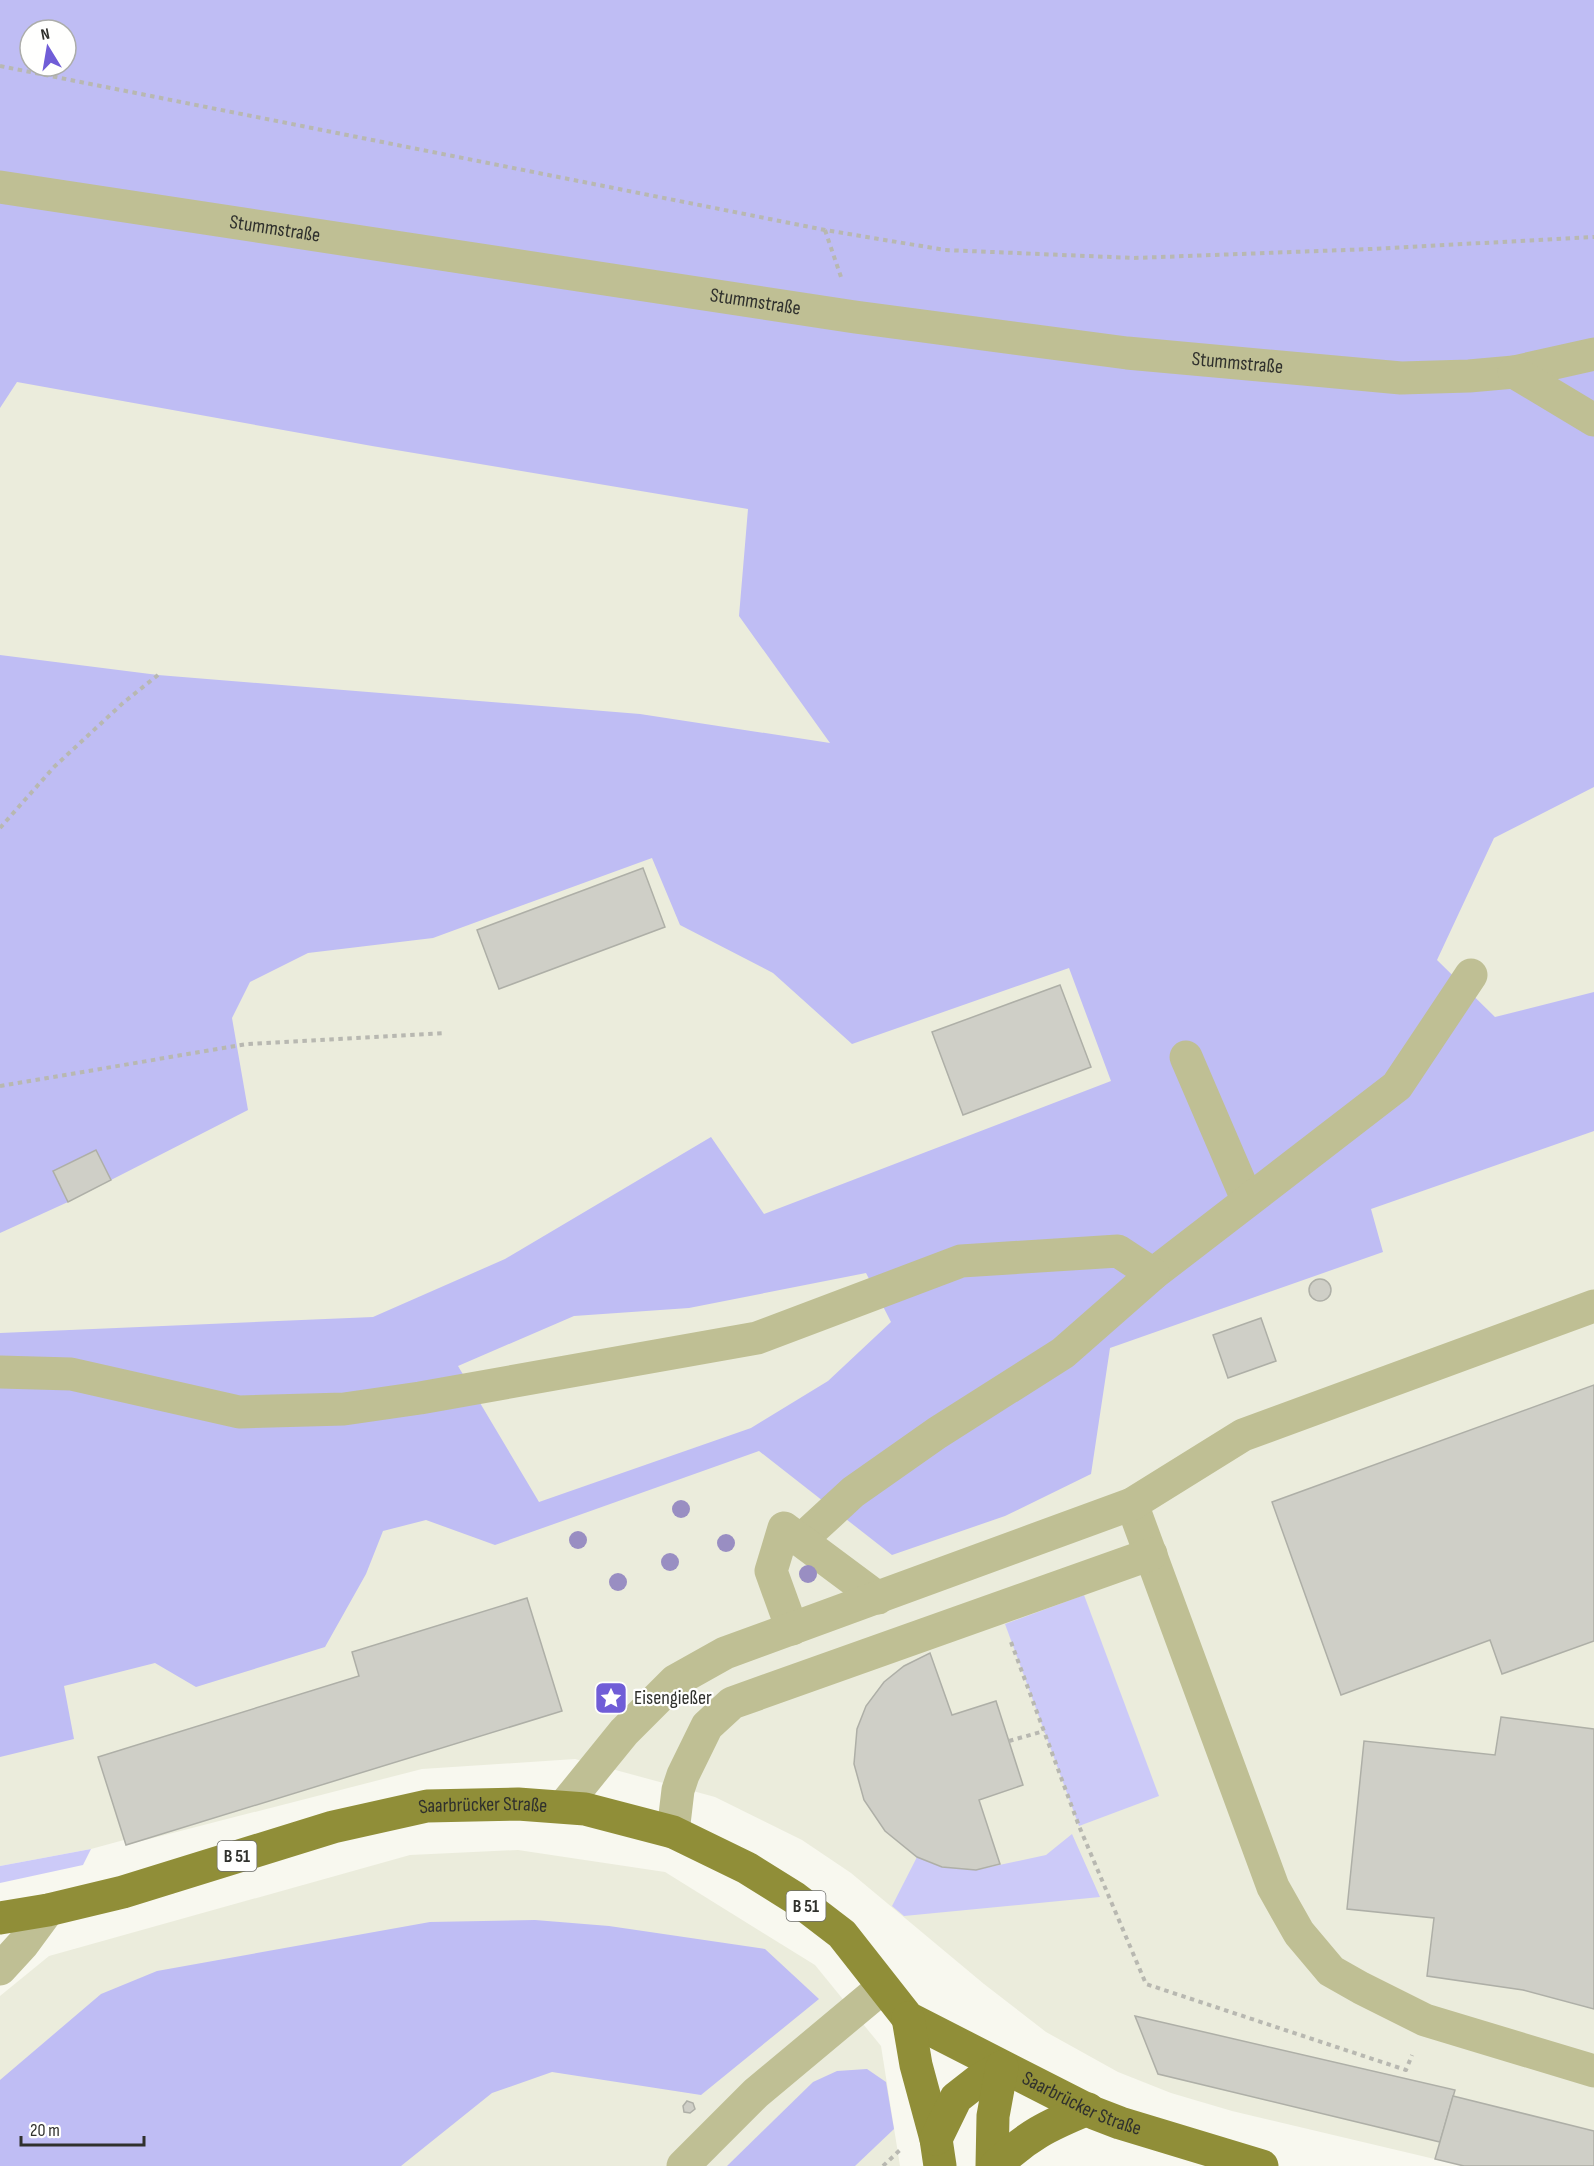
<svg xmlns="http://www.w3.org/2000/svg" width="1594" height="2166" font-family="'Sofia Sans Condensed',sans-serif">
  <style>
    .built { fill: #ebecdc }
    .green { fill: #cccaf8 }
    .forest { fill: #bfbdf4; fill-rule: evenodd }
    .building { fill: #cfcfc7; stroke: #aeafa7; stroke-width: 1.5 }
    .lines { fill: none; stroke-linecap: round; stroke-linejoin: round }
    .path { stroke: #b8b8b1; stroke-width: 4; stroke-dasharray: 4.5 4.5; stroke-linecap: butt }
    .minor { stroke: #bfbf94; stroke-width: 33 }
    .major { stroke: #908e38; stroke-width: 33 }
    .tree { fill: #998ec2 }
    .labels { text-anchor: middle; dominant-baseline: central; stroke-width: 4.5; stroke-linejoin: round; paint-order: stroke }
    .shield { fill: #fffffe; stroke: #6e6f6c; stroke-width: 1.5 }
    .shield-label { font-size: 18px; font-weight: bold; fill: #30312d }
    .street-label { font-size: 20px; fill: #30312d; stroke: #fffffe }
    .poi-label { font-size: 20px; fill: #30312d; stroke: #fffffe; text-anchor: start }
  </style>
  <rect width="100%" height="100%" fill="#f8f8ef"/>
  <g class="built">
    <path d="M 0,204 L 1594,442 L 1594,2166 L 1464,2166 L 1232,2111 L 1171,2093 L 1118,2072 L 1046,2032 L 984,1984 L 851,1873 L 802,1840 L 715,1797 L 575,1759 L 422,1769 L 126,1845 L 124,1840 L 91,1849 L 0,1866 Z"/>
    <path d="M 518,1850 L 665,1872 L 815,1965 L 881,2046 L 900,2166 L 0,2166 L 0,1996 L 49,1956 L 410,1855 Z"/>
  </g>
  <g class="green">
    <path d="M 1084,1595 L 1159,1796 L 1079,1826 L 1005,1624 Z"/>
    <path d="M 1072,1834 L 1100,1897 L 904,1916 L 892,1906 L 917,1857 L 942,1867 L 976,1870 L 1046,1855 Z"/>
    <path d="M 91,1849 L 83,1865 L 0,1883 L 0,1866 Z"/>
  </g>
  <g class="forest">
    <path d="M 0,0 L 1594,0 L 1594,787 L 1494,838 L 1437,960 L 1495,1017 L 1594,992 L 1594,1131 L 1371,1209 L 1383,1252 L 1110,1348 L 1091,1474 L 1005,1516 L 892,1555 L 759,1451 L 495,1545 L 426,1520 L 383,1531 L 366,1574 L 325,1647 L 196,1687 L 155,1663 L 64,1686 L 74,1739 L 0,1757 L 0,1333 L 373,1317 L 505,1259 L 711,1137 L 764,1214 L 1111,1081 L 1069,968 L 852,1044 L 773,973 L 680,925 L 652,858 L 433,938 L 308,953 L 250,982 L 232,1018 L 248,1110 L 111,1180 L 96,1150 L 54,1171 L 68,1202 L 0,1233 L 0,655 L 158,675 L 640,714 L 830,743 L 739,616 L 748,509 L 372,446 L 17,382 L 0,408 ZM 30,30 L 66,30 L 66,66 L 30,66 ZM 866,1273 L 891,1322 L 828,1381 L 751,1428 L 539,1502 L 458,1366 L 574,1316 L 689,1308 Z"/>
    <path d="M 535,1920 L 609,1926 L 765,1949 L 819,1999 L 701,2095 L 552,2072 L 492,2093 L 401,2166 L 0,2166 L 0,2080 L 101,1994 L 157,1971 L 430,1922 Z"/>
    <path d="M 867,2069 L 886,2082 L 894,2129 L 855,2166 L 727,2166 L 813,2082 L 837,2071 Z"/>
  </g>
  <g class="building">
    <path d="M 643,868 L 665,927 L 499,989 L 477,930 Z"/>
    <path d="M 1060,985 L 1091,1067 L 963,1115 L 932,1032 Z"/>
    <path d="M 96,1150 L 111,1180 L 68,1202 L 53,1171 Z"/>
    <circle cx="1320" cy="1290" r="11"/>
    <path d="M 1261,1318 L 1276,1361 L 1228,1378 L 1213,1335 Z"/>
    <path d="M 1594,1385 L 1594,1641 L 1502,1674 L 1490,1640 L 1341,1695 L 1272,1502 Z"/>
    <path d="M 527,1598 L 562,1711 L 126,1845 L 98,1757 L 359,1676 L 352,1652 Z"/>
    <path d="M 930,1653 L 952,1715 L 996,1701 L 1023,1785 L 979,1800 L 1000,1864 L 976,1870 L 942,1867 L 917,1857 L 885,1831 L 864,1800 L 854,1764 L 857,1729 L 866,1706 L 884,1682 L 904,1666 Z"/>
    <path d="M 1501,1717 L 1594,1729 L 1594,2009 L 1523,1990 L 1427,1976 L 1434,1918 L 1347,1909 L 1364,1741 L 1495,1755 Z"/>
    <path d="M 1135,2016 L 1455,2090 L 1440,2142 L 1158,2074 Z"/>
    <path d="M 1453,2096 L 1594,2131 L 1594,2166 L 1464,2166 L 1435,2159 Z"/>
    <path d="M 687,2101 L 693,2103 L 695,2109 L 690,2113 L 684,2112 L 683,2106 Z"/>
  </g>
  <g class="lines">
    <g class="path">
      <path d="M 0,66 L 825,230 L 945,250 L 1134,258 L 1371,249 L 1594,237"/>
      <path d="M 825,230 L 841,277"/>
      <path d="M 0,828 L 54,767 L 123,703 L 158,675"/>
      <path d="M 0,1086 L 247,1044 L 445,1033"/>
      <path d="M 1011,1642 L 1079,1826 L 1146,1984 L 1406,2070 L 1412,2055"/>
      <path d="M 1009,1741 L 1044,1731"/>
      <path d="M 883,2166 L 900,2150"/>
    </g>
    <g class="minor">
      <path id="s1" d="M 0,187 L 855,317 L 1127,353 L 1401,378 L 1469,376 L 1514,372 L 1594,354"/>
      <path d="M 1514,372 L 1594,420"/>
      <path d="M 1186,1057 L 1247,1199"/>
      <path d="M 1153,1274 L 1397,1086 L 1471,975"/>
      <path d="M 0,1372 L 71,1374 L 239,1412 L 344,1409 L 420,1398 L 757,1338 L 961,1261 L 1118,1251 L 1153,1274 L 1063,1353 L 937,1433 L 853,1492 L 801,1540"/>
      <path d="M 1132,1504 L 1273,1887 L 1299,1933 L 1331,1971 L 1361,1988 L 1425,2020 L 1594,2071"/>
      <path d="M 792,1629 L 771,1571 L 784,1528 L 878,1598"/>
      <path d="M 564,1806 L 624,1732 L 675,1681 L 725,1653 L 1132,1504 L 1243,1435 L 1594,1306"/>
      <path d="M 673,1832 L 678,1790 L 683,1775 L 707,1726 L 732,1703 L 1151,1554"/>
      <path d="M 0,1969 L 23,1944 L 48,1910"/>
      <path d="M 683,2166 L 756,2093 L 883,1987"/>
    </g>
    <g class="major">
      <path id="s2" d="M 0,1918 L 48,1910 L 123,1892 L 333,1827 L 427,1806 L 518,1804 L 585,1809 L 673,1832 L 747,1868 L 795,1898 L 842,1934 L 908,2018 L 1094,2113 L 1120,2123 L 1262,2166"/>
      <path d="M 908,2018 L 916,2065 L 936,2139 L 940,2166"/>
      <path d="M 936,2139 L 956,2098 L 979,2080 L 1002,2067"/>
      <path d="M 992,2166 L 993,2116 L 1002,2067"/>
      <path d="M 996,2166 C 1026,2136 1049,2125 1088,2109"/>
    </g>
  </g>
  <g class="tree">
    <circle cx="681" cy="1509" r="9"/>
    <circle cx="578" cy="1540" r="9"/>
    <circle cx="726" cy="1543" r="9"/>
    <circle cx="670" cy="1562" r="9"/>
    <circle cx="808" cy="1574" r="9"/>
    <circle cx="618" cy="1582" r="9"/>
  </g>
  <defs>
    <symbol id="sight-square" viewBox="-11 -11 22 22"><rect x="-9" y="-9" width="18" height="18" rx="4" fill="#705dd7" stroke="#fffffe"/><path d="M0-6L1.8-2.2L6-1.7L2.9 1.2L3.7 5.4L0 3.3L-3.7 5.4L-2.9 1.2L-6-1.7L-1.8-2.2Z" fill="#fff"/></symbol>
  </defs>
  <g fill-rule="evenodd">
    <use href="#sight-square" x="592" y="1679" width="38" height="38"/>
  </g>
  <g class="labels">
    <g class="shield">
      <rect x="217.5" y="1841" width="39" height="30" rx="4.5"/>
      <rect x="786.5" y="1891" width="39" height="30" rx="4.5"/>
    </g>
    <g class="shield-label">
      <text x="237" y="1856">B 51</text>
      <text x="806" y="1906">B 51</text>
    </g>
    <g class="street-label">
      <text stroke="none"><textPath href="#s1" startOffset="278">Stummstraße</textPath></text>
      <text stroke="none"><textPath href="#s1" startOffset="764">Stummstraße</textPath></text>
      <text stroke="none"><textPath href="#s1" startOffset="1250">Stummstraße</textPath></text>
      <text stroke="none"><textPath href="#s2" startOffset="498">Saarbrücker Straße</textPath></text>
      <text stroke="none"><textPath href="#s2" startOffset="1190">Saarbrücker Straße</textPath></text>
    </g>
    <g class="poi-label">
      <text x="634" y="1698">Eisengießer</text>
    </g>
  </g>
  <g transform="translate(48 48) rotate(349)"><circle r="28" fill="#fffffe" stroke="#acadaa" stroke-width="1.5"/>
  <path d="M0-4.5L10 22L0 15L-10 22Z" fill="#705dd7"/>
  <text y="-9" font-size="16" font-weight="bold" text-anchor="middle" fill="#30312d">N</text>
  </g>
  <path d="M21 2136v9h123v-9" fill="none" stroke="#30312d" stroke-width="3"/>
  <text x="30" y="2136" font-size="18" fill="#30312d" stroke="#fffffe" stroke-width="4.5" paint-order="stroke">20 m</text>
</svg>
